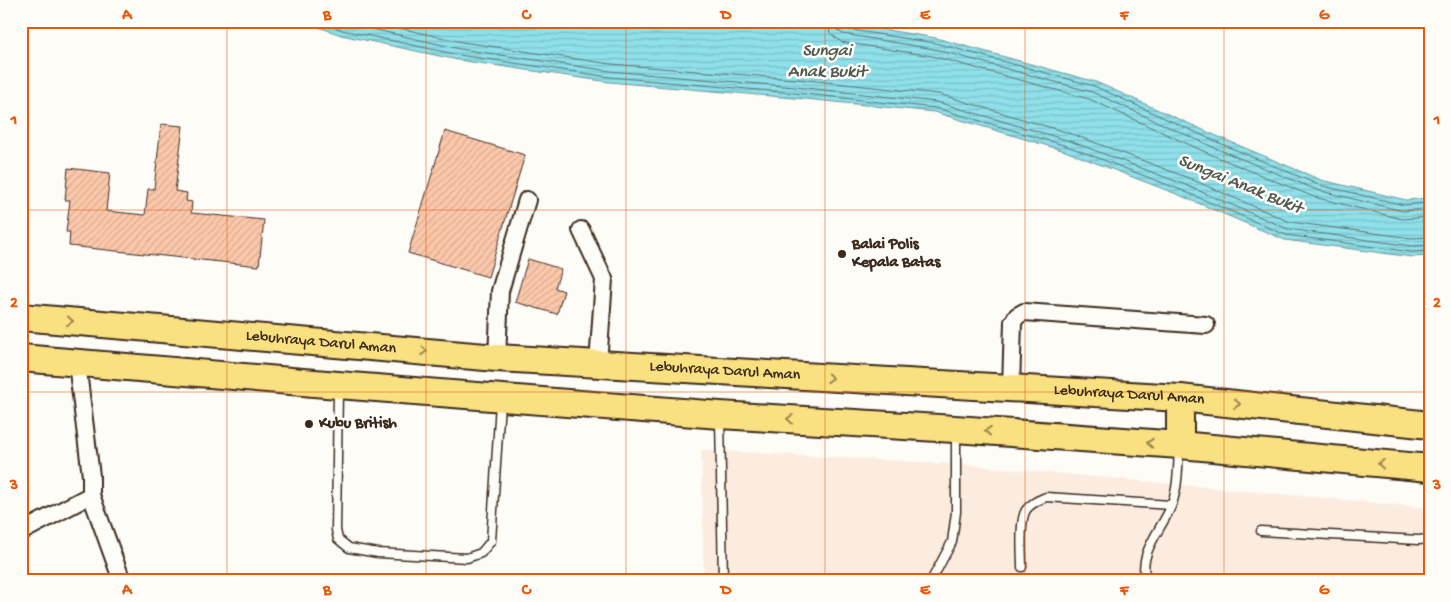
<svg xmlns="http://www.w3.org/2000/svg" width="1451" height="602" font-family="'Gochi Hand',sans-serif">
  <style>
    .built { fill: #fcece0 }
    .water { fill: url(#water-rules); stroke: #6d9798 }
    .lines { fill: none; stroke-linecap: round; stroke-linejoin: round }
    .shore { stroke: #5d7370; stroke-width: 1 }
    .building { fill: url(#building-hatch); stroke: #3b2a1e }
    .service-casing { stroke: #3b2a1e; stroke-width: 11 }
    .minor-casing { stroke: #3b2a1e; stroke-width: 20 }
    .trunk-casing { stroke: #3b2a1e; stroke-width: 30 }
    .service { stroke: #fdfcf7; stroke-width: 8 }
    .minor { stroke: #fdfcf7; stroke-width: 16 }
    .trunk { stroke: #f9e181; stroke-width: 26 }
    .oneway { stroke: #9a8650 }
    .grid { fill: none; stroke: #e8590c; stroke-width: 1; stroke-opacity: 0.55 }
    .poi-dot { fill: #3b2a1e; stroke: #fdfcf7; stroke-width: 2 }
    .labels { text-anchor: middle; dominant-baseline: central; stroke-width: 5; stroke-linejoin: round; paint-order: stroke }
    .poi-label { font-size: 16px; font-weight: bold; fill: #3b2a1e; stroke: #fdfcf7; text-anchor: start }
    .street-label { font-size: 16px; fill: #3b2a1e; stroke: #fdfcf7 }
    .water-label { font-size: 18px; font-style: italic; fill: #505851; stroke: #fdfcf7 }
    .neatline { fill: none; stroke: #e8590c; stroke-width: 2 }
    .grid-label { font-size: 16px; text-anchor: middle; font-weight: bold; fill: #e8590c }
  </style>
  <defs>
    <pattern id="water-rules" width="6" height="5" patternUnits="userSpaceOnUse" patternTransform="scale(1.25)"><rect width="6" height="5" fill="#8fe0ea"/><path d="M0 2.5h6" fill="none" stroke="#7cc0c8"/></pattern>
    <pattern id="building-hatch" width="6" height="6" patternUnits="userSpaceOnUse" patternTransform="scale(1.25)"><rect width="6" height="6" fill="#fbc8ab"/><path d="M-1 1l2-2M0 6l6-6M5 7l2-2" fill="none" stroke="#d8ac93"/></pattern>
  </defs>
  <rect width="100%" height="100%" fill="#fdfcf7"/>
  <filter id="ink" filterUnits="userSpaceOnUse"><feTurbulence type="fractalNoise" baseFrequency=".02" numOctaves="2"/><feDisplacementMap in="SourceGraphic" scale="10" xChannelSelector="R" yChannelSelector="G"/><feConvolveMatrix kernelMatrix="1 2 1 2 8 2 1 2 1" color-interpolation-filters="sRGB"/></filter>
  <g filter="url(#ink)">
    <path class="built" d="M 701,450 L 957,464 L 1430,508 L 1430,581 L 704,581 Z"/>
    <path class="water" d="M 302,21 L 831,21 L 936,38 L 1096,82 L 1219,137 L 1321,180 L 1406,200 L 1430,198 L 1430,256 L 1412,257 L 1285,240 L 1179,195 L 1065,151 L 934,112 L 805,99 L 609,82 L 458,60 L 341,35 Z"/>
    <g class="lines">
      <g class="shore">
        <path d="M 317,21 L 342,30 L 459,55 L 610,77 L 805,94 L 936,108 L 1067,146 L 1181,190 L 1286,235 L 1412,252 L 1430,251"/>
        <path d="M 337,21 L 460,49 L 610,71 L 806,88 L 937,102 L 1070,141 L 1183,184 L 1288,229 L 1412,246 L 1430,245"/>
        <path d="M 368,21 L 462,42 L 611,64 L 807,80 L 939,94 L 1072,134 L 1186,177 L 1290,222 L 1412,238 L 1430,237"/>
        <path d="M 827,21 L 830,33 L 841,42 L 932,56 L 1089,99 L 1212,155 L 1314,197 L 1402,219 L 1430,217"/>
        <path d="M 834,21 L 836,29 L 843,34 L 934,49 L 1092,92 L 1215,148 L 1317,190 L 1403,211 L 1430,209"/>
        <path d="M 841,21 L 841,26 L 845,29 L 935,43 L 1094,86 L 1217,142 L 1319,185 L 1404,205 L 1430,203"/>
      </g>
    </g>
    <g class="building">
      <path d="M 161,124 L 183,126 L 175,191 L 187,193 L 186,201 L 192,202 L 191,213 L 264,220 L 259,266 L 69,246 L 70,232 L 66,232 L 70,200 L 65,200 L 68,168 L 110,173 L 106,211 L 145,215 L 148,189 L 154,189 Z"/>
      <path d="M 445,131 L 525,155 L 488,277 L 408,253 Z"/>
      <path d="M 528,259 L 561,269 L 555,288 L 564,291 L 557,314 L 515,302 Z"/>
    </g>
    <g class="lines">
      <defs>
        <g id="service">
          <path d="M 338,390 L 336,530 L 338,539 L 349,548 L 378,553 L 467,558 L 481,553 L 491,541 L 500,403"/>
          <path d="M 720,418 L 723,581"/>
          <path d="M 1261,531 L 1418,540 L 1430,539"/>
          <path d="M 1022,567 C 1022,553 1019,521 1026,510 C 1031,503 1039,500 1046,497 L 1171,505"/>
          <path d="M 931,581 L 952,542 L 956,512 L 956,434"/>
          <path d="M 1147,581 C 1135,555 1164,527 1172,504 C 1178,487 1178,468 1179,449"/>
        </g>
        <g id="minor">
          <path d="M 581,230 L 604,279 L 598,364"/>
          <path d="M 497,358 L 500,291 L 527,200"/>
          <path d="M 77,363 L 91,476 L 91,495 L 122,581"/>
          <path d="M 1011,388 L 1013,322 L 1017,316 L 1024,312 L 1206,325"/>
          <path d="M 21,532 L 91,495"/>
        </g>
        <g id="trunk">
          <path id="s1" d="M 21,317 L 497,358 L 1180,398 L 1430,425"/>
          <path d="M 21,358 L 338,385 L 720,415 L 955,429 L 1180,445 L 1430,468"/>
          <path d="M 1180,445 L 1180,398"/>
        </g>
      </defs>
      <use href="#service" class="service-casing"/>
      <use href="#minor" class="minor-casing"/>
      <use href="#trunk" class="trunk-casing"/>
      <use href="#service" class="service"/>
      <use href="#minor" class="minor"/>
      <use href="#trunk" class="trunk"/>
    </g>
    <defs><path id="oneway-chevron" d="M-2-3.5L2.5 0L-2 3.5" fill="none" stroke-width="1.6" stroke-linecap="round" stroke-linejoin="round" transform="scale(1.25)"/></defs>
    <g class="oneway">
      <use href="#oneway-chevron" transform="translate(70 321) rotate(5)"/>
      <use href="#oneway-chevron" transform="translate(424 351) rotate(5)"/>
      <use href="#oneway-chevron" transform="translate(830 378) rotate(4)"/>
      <use href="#oneway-chevron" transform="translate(1237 404) rotate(6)"/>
      <use href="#oneway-chevron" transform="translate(790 419) rotate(-177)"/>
      <use href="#oneway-chevron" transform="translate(988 431) rotate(-176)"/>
      <use href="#oneway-chevron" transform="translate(1150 443) rotate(-176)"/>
      <use href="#oneway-chevron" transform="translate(1381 464) rotate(-175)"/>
    </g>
  </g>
  <path class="grid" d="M 227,21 L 227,581M 426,21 L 426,581M 626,21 L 626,581M 825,21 L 825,581M 1025,21 L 1025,581M 1224,21 L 1224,581M 21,210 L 1430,210M 21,392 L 1430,392"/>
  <g class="poi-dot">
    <circle cx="842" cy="254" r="5"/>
    <circle cx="309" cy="424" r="5"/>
  </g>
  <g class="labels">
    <g class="poi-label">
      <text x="852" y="245">Balai Polis<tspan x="852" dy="18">Kepala Batas</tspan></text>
      <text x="319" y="424">Kubu British</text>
    </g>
    <g class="street-label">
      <text stroke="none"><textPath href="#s1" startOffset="301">Lebuhraya Darul Aman</textPath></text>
      <text stroke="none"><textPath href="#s1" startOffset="706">Lebuhraya Darul Aman</textPath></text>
      <text stroke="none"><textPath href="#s1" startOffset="1111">Lebuhraya Darul Aman</textPath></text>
    </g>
    <g class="water-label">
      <text x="827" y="51">Sungai<tspan x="827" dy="21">Anak Bukit</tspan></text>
      <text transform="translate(1240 185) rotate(22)">Sungai Anak Bukit</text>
    </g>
  </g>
  <rect width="1451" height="602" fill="none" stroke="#fdfcf7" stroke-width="55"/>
  <rect x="28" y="28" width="1396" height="546" class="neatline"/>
  <g class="grid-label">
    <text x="127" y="19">A</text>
    <text x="327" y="19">B</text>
    <text x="526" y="19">C</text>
    <text x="726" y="19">D</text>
    <text x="925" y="19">E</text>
    <text x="1124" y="19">F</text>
    <text x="1324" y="19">G</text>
    <text x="14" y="124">1</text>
    <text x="1437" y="124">1</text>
    <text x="14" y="307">2</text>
    <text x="1437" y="307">2</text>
    <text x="14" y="489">3</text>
    <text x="1437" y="489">3</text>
    <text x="127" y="594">A</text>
    <text x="327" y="594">B</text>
    <text x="526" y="594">C</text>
    <text x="726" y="594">D</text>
    <text x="925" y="594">E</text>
    <text x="1124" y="594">F</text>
    <text x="1324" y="594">G</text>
  </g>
</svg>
